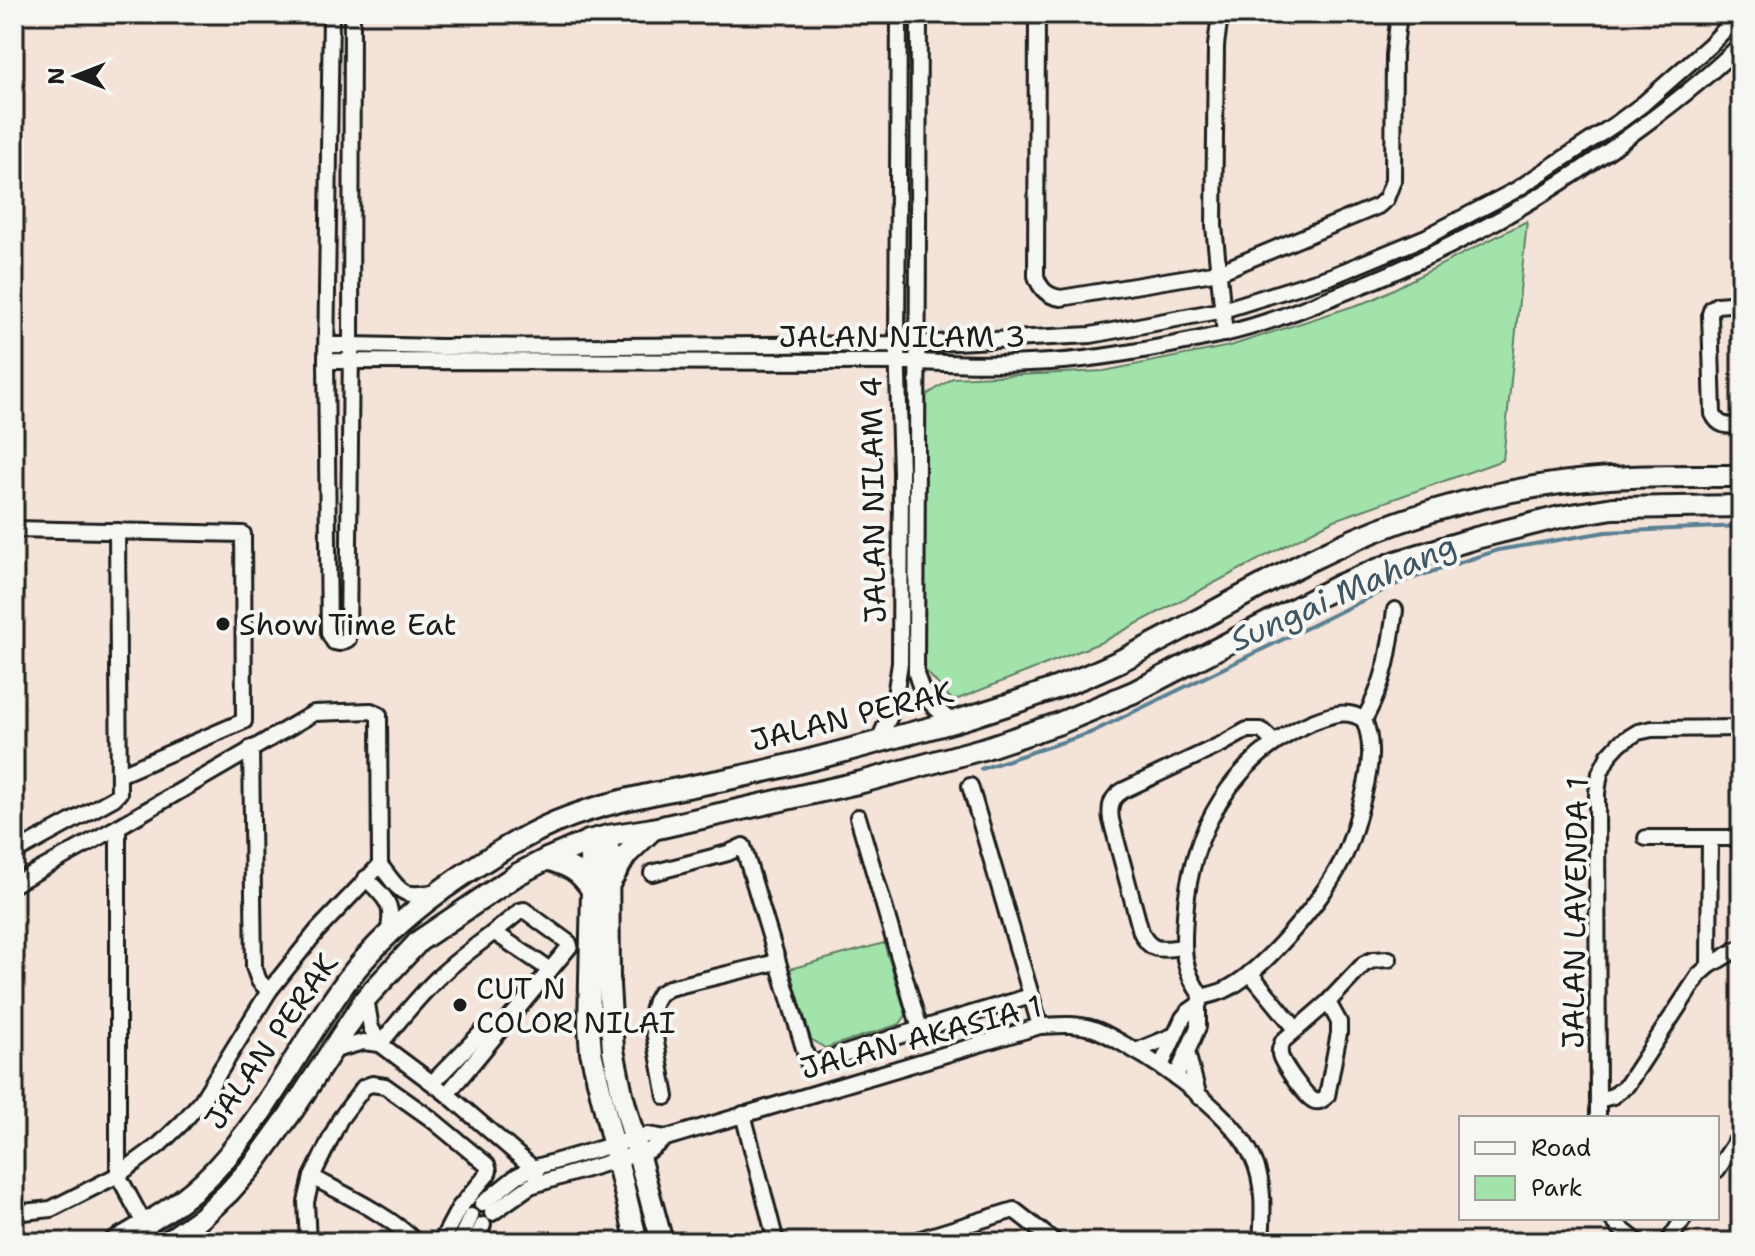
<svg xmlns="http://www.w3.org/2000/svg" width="1755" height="1256" font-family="'Shantell Sans',sans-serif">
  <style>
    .green { fill: #a2e3ac; stroke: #5f8064; stroke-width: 2 }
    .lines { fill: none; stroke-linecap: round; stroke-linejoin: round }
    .stream { stroke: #5a8094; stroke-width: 4 }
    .street-casing { stroke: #1c1c1c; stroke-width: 20 }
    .secondary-casing { stroke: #1c1c1c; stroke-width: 26 }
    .street { stroke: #f6f6f2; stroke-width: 14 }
    .secondary { stroke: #f6f6f2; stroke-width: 20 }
    .poi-dot { fill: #1c1c1c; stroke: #f6f6f2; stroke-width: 3 }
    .labels { text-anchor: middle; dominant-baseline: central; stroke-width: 8; stroke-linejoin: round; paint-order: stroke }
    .street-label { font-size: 30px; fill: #1c1c1c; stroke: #f6f6f2 }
    .poi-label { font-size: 30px; fill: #1c1c1c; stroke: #f6f6f2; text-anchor: start }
    .water-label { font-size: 32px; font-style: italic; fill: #405662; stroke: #f6f6f2 }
  </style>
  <rect width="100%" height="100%" fill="#f3e3d8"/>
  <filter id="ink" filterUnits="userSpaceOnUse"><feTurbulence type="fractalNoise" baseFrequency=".0125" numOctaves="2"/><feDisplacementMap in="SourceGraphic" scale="16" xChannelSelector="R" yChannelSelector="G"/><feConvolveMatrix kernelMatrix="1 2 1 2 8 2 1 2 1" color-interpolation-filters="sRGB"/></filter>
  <g filter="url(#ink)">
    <g class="green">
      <path d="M 1527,221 L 1503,460 L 1332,521 L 1102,642 L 953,701 L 925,670 L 925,396 L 953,378 L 1104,371 L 1230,346 L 1372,300 Z"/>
      <path d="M 884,943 L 906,1015 L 900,1024 L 825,1048 L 811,1039 L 790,969 Z"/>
    </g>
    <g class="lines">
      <path class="stream" d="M 981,769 L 1090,733 L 1401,582 L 1498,550 L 1606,532 L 1741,526"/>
      <defs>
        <g id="street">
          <path d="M 331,14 L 326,361 L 917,362 C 961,364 1006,365 1050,362 C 1105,359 1169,346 1223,334 C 1263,325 1300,310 1338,295 C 1447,253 1550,196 1644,125 C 1678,100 1711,74 1741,44"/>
          <path d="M 352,14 L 351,345 L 441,347 L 917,344 L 1091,335 L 1223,310 L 1332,276 L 1426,237 L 1516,190 L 1620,121 L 1643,104 L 1710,45 L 1740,14"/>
          <path d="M 919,14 L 916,673 C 923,700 932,705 952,722"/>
          <path d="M 1037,14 L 1036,276 C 1040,289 1047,296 1061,298 L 1219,272 L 1378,206 L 1386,199 L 1393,181 L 1394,55 L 1399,14"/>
          <path d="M 1220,14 L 1216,46 L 1214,226 L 1225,334"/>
          <path d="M 1741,303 L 1717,305 L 1712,308 L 1710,314 L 1713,414 C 1719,427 1728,426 1741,425"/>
          <path d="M 326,361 L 329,633 L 334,642 L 339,643 L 348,639 L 351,345 L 327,345"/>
          <path d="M 14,529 L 243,534 L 244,721 L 119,775"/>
          <path d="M 1364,720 C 1386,680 1389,654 1395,610"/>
          <path d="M 878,742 L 893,709 L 900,663 L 901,472 L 897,343 L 899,14"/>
          <path d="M 251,748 L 254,967 L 259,981 L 269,991"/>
          <path d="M 970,786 L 1040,1026"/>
          <path d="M 858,817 L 920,1029"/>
          <path d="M 118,827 L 118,1175 L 154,1242"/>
          <path d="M 1646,838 L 1741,838"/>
          <path d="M 14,853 L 114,798 L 119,793 L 117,531"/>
          <path d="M 380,865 C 403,894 400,898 438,892"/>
          <path d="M 652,873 L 728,853 L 743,846 L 809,1065 L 920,1029 L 1031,996"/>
          <path d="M 366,878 C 386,900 395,902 388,934"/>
          <path d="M 14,884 L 118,827 L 314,713 L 371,711 L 379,715 L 380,865 L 317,931 L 269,991 L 202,1100 L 182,1123 L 159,1145 L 118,1175 L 51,1209 L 14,1213"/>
          <path d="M 495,933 L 550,970"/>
          <path d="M 1183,947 C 1163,949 1151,954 1141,932 L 1111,820 C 1109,806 1111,797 1124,790 L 1222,744 L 1247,730 L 1261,730 L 1274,742"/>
          <path d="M 1709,966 L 1710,838"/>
          <path d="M 1250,973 L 1296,1029"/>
          <path d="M 1202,997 C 1181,967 1183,950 1185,916 C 1190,831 1233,757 1312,722 C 1330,715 1347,708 1364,720"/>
          <path d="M 1202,997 C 1210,995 1218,993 1225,990 C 1264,971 1321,901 1341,863 C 1352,841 1358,816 1364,793 C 1370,769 1374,743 1364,720"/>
          <path d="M 366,998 L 371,1028 L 380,1044 L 447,1094 L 533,1168 L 539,1182"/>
          <path d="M 1328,1002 L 1339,1022 L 1339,1033 L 1327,1096 C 1323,1099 1321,1102 1315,1101 C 1307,1100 1281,1062 1280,1054 C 1279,1048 1281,1047 1283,1041 L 1328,1002 L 1364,964 L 1373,960 L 1389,959"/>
          <path d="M 380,1044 C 400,1020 419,995 442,974 C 467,951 495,933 520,911 L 524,910 L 569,943 L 570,946 L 447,1094"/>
          <path d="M 331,1051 L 363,1042 L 380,1044"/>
          <path d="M 1136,1051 L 1175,1035"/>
          <path d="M 1187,1052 L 1199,1097"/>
          <path d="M 1161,1066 L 1183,1018 L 1188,1012 L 1198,1005"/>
          <path d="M 1176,1077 L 1198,1027 L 1198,1005 L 1202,997"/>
          <path d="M 433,1082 L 485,1029 L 490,1027 L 502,1027"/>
          <path d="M 666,1097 L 651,1015 L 655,1001 L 659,994 L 669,988 L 777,962"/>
          <path d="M 1598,1100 L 1613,1096 L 1627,1085 L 1699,975 L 1709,966 L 1741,947"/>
          <path d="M 743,1114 L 776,1242"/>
          <path d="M 1598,1118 L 1597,793 L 1600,773 L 1609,755 L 1620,743 L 1638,732 L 1652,729 L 1741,728"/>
          <path d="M 1717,1170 L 1741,1134"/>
          <path d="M 312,1177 C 344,1194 391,1216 416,1242"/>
          <path d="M 482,1204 L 517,1176 L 533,1168 L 647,1135 L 666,1138"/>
          <path d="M 492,1213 L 530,1186 L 650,1150 L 666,1138 L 1040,1026 C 1058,1025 1077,1023 1094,1029 C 1106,1033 1116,1040 1127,1046 C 1168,1069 1233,1114 1253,1158 C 1265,1183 1263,1214 1261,1242"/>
          <path d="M 1611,1218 L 1619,1227 L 1638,1242"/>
          <path d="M 308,1242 L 306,1202 L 312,1177 L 340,1119 L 364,1087 L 372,1084 L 385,1086 L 430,1118 L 487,1165 L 489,1171 L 487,1175 L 459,1208 L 441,1242"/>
          <path d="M 459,1242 L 471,1216"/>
          <path d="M 475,1242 L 483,1225"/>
          <path d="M 911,1242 L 1014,1210 L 1055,1242"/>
          <path d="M 1668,1242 L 1684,1218"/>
        </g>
        <g id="secondary">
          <path d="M 608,836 L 609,985 L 613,1050 L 622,1094 L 662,1242"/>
          <path d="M 589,841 L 592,890 L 589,1026 L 591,1052 L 637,1242"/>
          <path d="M 547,859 C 569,866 579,870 592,890"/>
          <path d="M 609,884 L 626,855 L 653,829"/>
          <path d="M 115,1242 C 150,1222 186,1201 214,1171 C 268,1114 301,1042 348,979 C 375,944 407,915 443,889 C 478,864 516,839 556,822 C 611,799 670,791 728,779 C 783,768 838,753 892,738 C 922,730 953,723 982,713 C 1030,698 1077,682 1122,660 C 1215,615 1302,556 1399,522 C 1467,498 1538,483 1610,478 C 1653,475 1697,476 1741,476"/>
          <path d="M 167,1242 L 201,1218 L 228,1193 L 254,1164 L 293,1110 L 366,998 L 419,941 L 518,874 L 547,859 L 589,841 L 608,836 L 653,829 L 862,782 L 986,748 L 1060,723 L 1134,692 L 1340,585 L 1396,562 L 1476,538 L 1560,517 L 1613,508 L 1741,506"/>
        </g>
      </defs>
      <use href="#street" class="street-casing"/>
      <use href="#secondary" class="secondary-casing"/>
      <use href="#street" class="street"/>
      <use href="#secondary" class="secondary"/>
    </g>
  </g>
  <g class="poi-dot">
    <circle cx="223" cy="624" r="8"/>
    <circle cx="460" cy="1005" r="8"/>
  </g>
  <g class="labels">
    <g class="street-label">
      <text x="902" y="336">JALAN NILAM 3</text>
      <text transform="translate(873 500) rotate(-91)">JALAN NILAM 4</text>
      <text transform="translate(852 716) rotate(-14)">JALAN PERAK</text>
      <text transform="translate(1575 913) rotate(-89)">JALAN LAVENDA 1</text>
      <text transform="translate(921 1037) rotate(-15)">JALAN AKASIA 1</text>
      <text transform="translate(271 1041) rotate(-55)">JALAN PERAK</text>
    </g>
    <g class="poi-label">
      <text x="239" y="624">Show Time Eat</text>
      <text x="476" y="988">CUT N<tspan x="476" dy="34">COLOR NILAI</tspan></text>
    </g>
    <g class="water-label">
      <text transform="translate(1343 592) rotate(-24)">Sungai Mahang</text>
    </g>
  </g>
  <rect width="1755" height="1256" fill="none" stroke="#f6f6f2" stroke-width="48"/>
  <rect x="24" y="24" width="1707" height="1208" fill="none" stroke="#1c1c1c" stroke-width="3" filter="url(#ink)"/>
  <rect x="1459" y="1116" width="260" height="104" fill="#f6f6f2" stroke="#9f9f9c" stroke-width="2"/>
  <rect x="1475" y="1142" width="40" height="12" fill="#f6f6f2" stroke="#9f9f9c" stroke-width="2"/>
  <text x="1531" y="1156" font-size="24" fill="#1c1c1c">Road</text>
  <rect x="1475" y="1176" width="40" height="24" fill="#a2e3ac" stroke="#9f9f9c" stroke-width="2"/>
  <text x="1531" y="1196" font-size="24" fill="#1c1c1c">Park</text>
  <g transform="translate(76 76) rotate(270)" stroke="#f6f6f2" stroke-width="6" paint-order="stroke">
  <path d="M0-6L14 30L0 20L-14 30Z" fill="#1c1c1c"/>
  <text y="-12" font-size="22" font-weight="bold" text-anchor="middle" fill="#1c1c1c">N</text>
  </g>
</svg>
